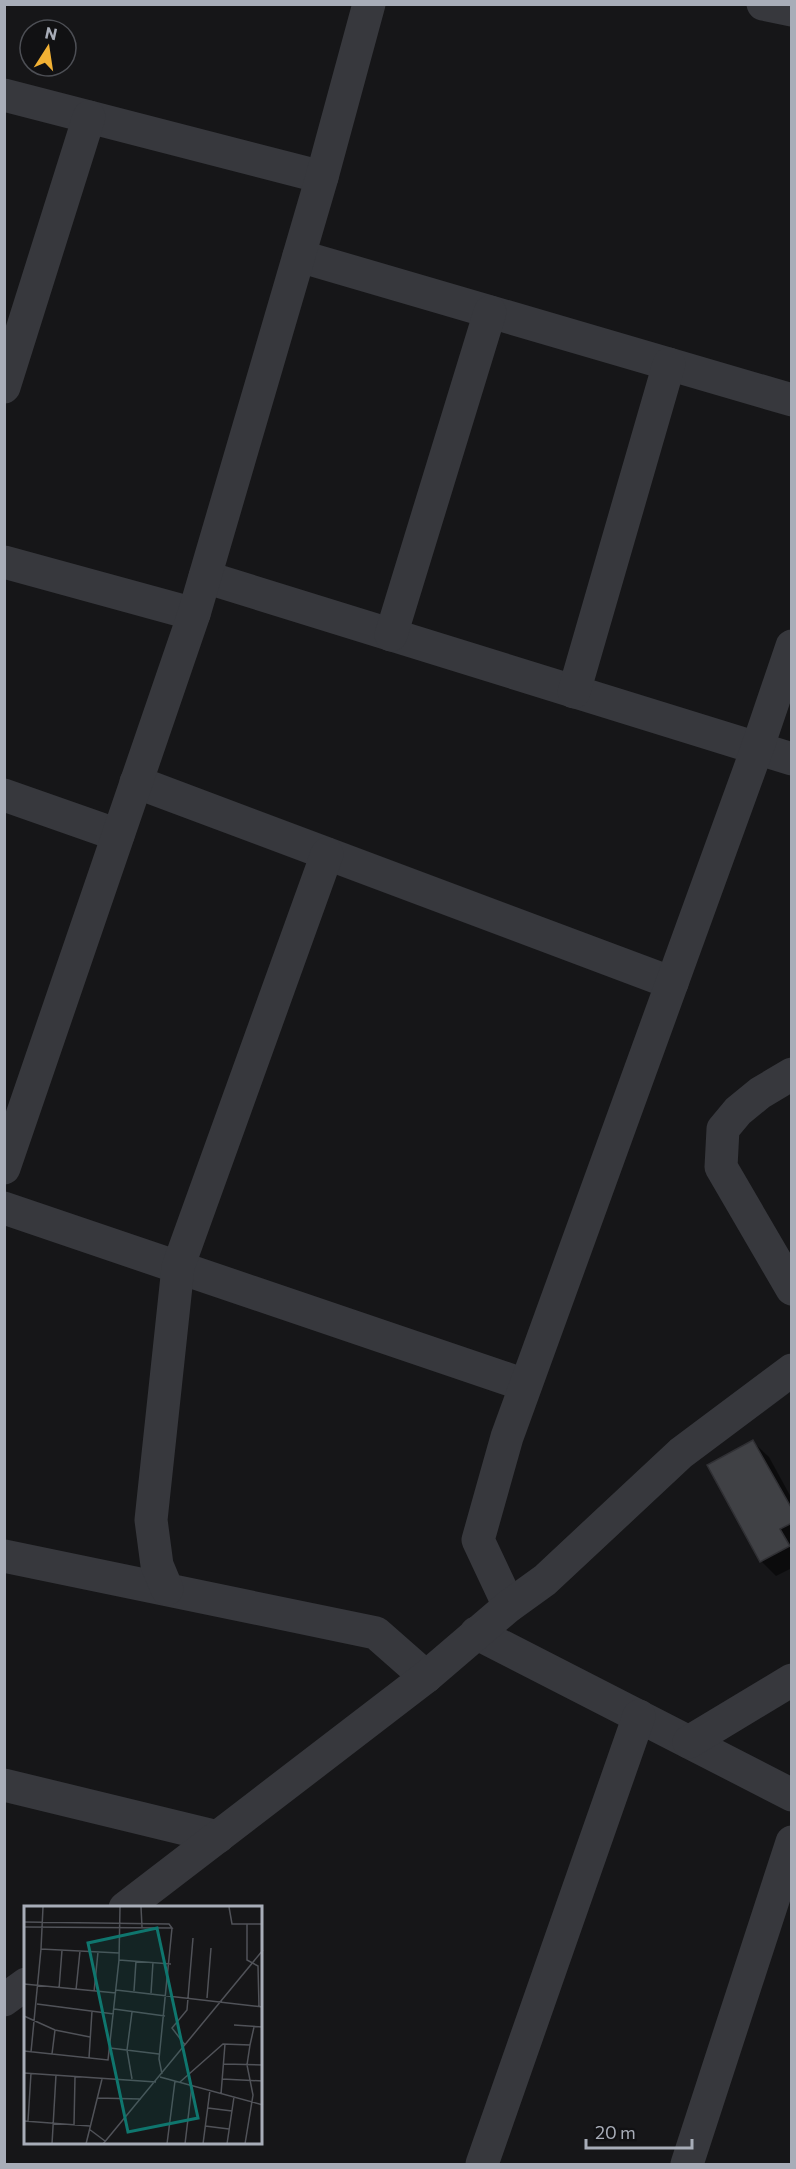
<svg xmlns="http://www.w3.org/2000/svg" width="796" height="2169" font-family="Commissioner,sans-serif">
  <style>
    .shadow { fill: #0007 }
    .building { fill: #404145; stroke: #303034; stroke-width: 1.5 }
    .lines { fill: none; stroke-linecap: round; stroke-linejoin: round }
    .minor { stroke: #37383d; stroke-width: 33 }
    .inset-road { fill: none; stroke: #505258; stroke-width: 1.5 }
    .view { fill: #0f766e; fill-opacity: 0.15; stroke: #0f766e; stroke-width: 3 }
    .inset-edge { fill: none; stroke: #a8adb8; stroke-width: 3 }
  </style>
  <rect width="100%" height="100%" fill="#161618"/>
  <path class="shadow" d="M 753,1442 L 769,1457 L 792,1499 L 792,1568 L 776,1576 L 761,1561 Z"/>
  <path class="building" d="M 753,1440 L 792,1509 L 792,1523 L 780,1529 L 790,1546 L 760,1562 L 707,1465 Z"/>
  <g class="lines">
    <g class="minor">
      <path d="M 763,4 L 792,10"/>
      <path d="M 4,95 L 322,177"/>
      <path d="M 299,256 L 792,400"/>
      <path d="M 4,387 L 89,117"/>
      <path d="M 4,562 L 194,614"/>
      <path d="M 205,577 L 792,759"/>
      <path d="M 391,635 L 490,312"/>
      <path d="M 574,692 L 669,364"/>
      <path d="M 136,782 L 672,983"/>
      <path d="M 4,795 L 118,835"/>
      <path d="M 792,1074 L 760,1093 L 738,1111 L 723,1129 L 721,1167 L 792,1289"/>
      <path d="M 4,1168 L 194,614 L 322,177 L 369,4"/>
      <path d="M 4,1208 L 525,1385"/>
      <path d="M 4,1556 L 376,1633 L 426,1677"/>
      <path d="M 167,1589 L 157,1565 L 151,1520 L 178,1267 L 327,854"/>
      <path d="M 509,1606 L 478,1540 L 507,1437 L 757,749 L 792,646"/>
      <path d="M 476,1633 L 792,1795"/>
      <path d="M 689,1742 L 792,1680"/>
      <path d="M 4,1785 L 218,1837"/>
      <path d="M 125,1908 L 426,1677 L 509,1606 L 545,1580 L 681,1453 L 792,1370"/>
      <path d="M 4,2000 L 26,1984"/>
      <path d="M 482,2164 L 639,1716"/>
      <path d="M 687,2164 L 792,1842"/>
    </g>
  </g>
  <g transform="translate(24 1906)">
    <rect width="238" height="238" fill="#161618"/>
    <path class="inset-road" d="M 117,1 L 118,21M 205,1 L 208,18 L 239,18M 0,16 L 145,18 L 148,22 L 0,21M 223,18 L 223,54 L 234,60 L 235,101M 17,43 L 19,1M 95,54 L 147,58M 0,78 L 92,87M 35,83 L 38,44M 52,84 L 56,45M 92,84 L 239,101M 110,85 L 112,55M 70,86 L 74,46M 127,87 L 129,56M 183,92 L 187,42M 13,98 L 90,108M 90,103 L 141,110M 0,110 L 31,124 L 66,131M 210,119 L 239,121M 161,139 L 148,122 L 163,104 L 169,32M 226,139 L 230,121M 86,142 L 135,148M 0,145 L 84,154 L 95,54 L 96,1M 7,146 L 17,43 L 95,47M 28,148 L 31,124M 65,152 L 68,105M 200,158 L 239,159M 0,167 L 132,176M 138,168 L 135,153 L 148,22M 136,171 L 239,199M 108,173 L 103,144 L 108,106M 198,173 L 239,175M 156,176 L 199,138 L 226,139 L 223,159 L 229,189 L 221,238M 197,188 L 201,138M 73,192 L 117,193M 184,202 L 208,205M 0,215 L 66,220M 4,215 L 7,167M 50,219 L 51,171M 181,220 L 205,223M 65,223 L 81,235M 28,238 L 32,169M 62,238 L 78,173M 79,238 L 239,44M 143,238 L 151,175M 161,238 L 168,179M 179,238 L 186,184M 203,238 L 210,191"/>
    <path class="view" d="M 133,22 L 174,212 L 104,226 L 64,37 Z"/>
    <rect width="238" height="238" class="inset-edge"/>
  </g>
  <rect width="796" height="2169" fill="none" stroke="#a8adb8" stroke-width="12"/>
  <g transform="translate(48 48) rotate(12)"><circle r="28" fill="#111113" stroke="#4d4f55" stroke-width="1.5"/>
  <path d="M0-4.5L10 22L0 15L-10 22Z" fill="#f2b134"/>
  <text y="-9" font-size="16" font-weight="bold" text-anchor="middle" fill="#a8adb8">N</text>
  </g>
  <path d="M586 2139v9h106v-9" fill="none" stroke="#a8adb8" stroke-width="3"/>
  <text x="595" y="2139" font-size="18" fill="#a8adb8" stroke="#111113" stroke-width="4.5" paint-order="stroke">20 m</text>
</svg>
